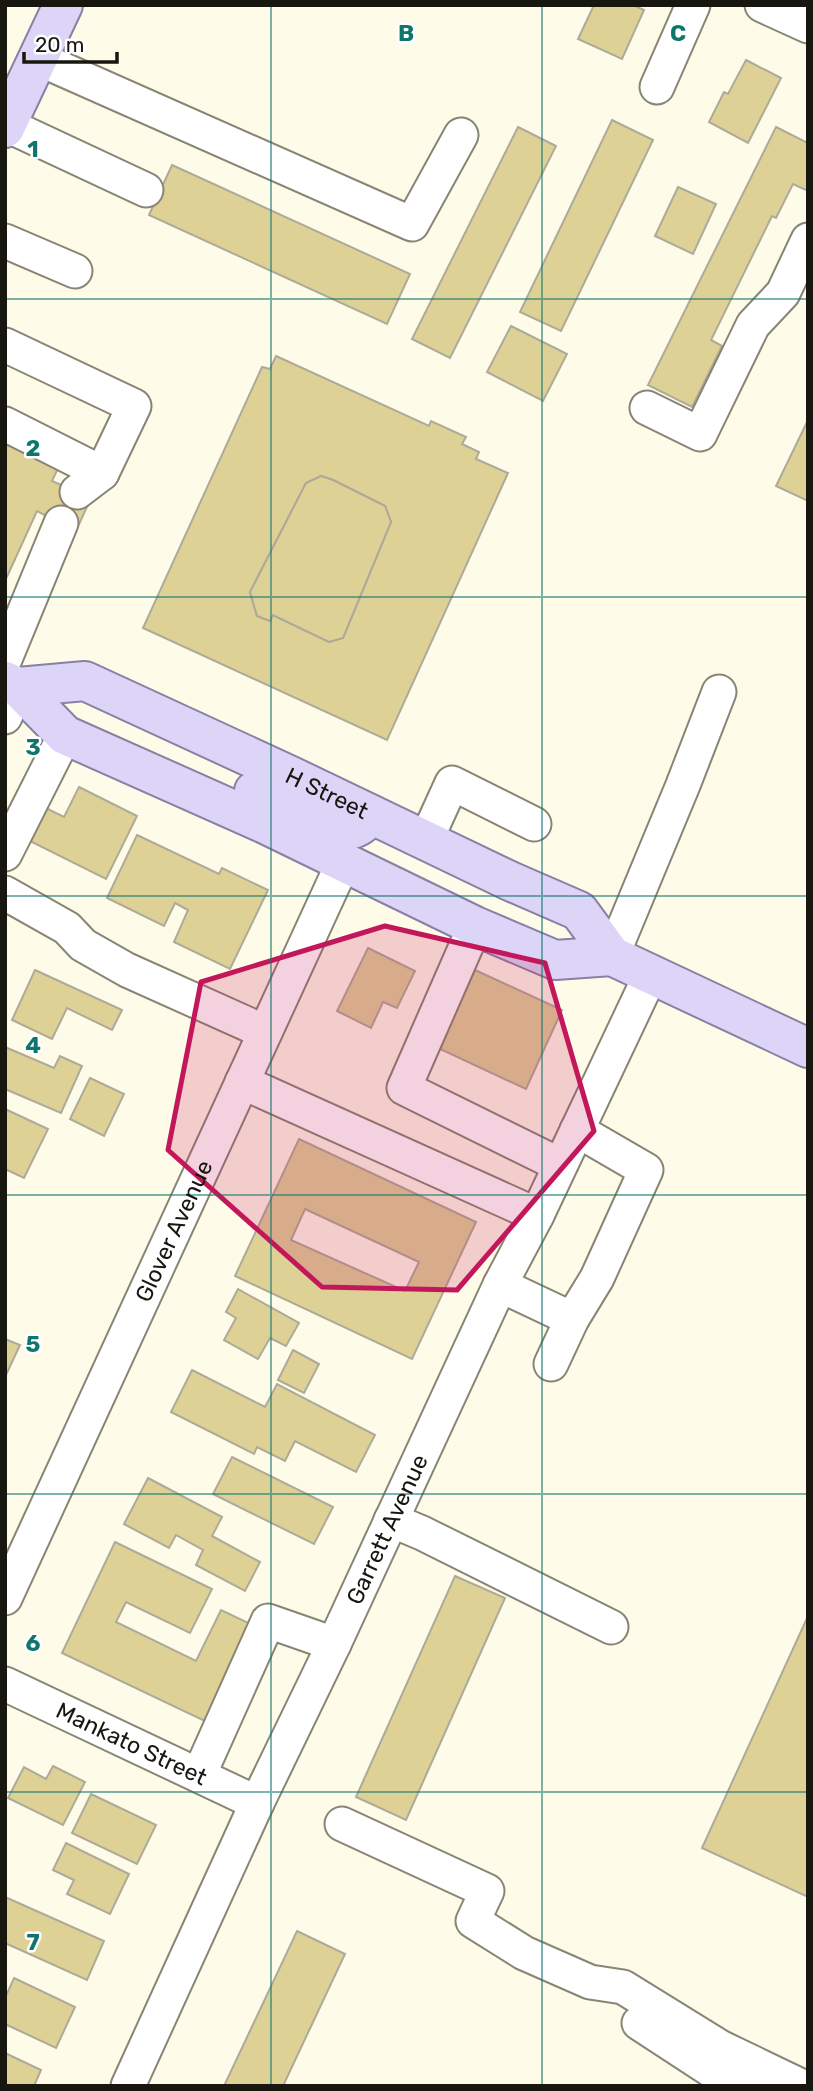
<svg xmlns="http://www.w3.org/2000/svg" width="813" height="2091" font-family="Rubik,sans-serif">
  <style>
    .building { fill: #ded196; stroke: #aeaa99; stroke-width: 2; fill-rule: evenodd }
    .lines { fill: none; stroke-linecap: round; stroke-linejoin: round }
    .minor-casing { stroke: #898575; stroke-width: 37 }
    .major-casing { stroke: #8980a3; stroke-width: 42 }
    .minor { stroke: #fff; stroke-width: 33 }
    .major { stroke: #ddd5f7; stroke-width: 38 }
    .marked { fill: #c2185b; fill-opacity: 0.2; stroke: #c2185b; stroke-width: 5; stroke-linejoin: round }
    .grid { fill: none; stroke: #0f766e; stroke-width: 2; stroke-opacity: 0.55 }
    .labels { text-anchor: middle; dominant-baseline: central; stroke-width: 5; stroke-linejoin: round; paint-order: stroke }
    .street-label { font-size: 23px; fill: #17160f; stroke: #fff }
    .grid-label { font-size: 23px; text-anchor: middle; font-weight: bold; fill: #0f766e; stroke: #fff; stroke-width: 5; stroke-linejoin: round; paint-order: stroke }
  </style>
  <rect width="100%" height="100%" fill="#fffbe9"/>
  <g class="building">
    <path d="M 594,5 L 633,5 L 644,10 L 622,59 L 578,39 Z"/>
    <path d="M 746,60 L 781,78 L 748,143 L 709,122 L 724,92 L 728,94 Z"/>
    <path d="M 612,120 L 653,140 L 561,331 L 520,312 Z"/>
    <path d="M 518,127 L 556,146 L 450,358 L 412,339 Z"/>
    <path d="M 776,127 L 808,143 L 808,186 L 806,190 L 793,184 L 776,218 L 772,216 L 711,340 L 722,346 L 692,407 L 648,385 Z"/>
    <path d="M 172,165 L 410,274 L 387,324 L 149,215 Z"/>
    <path d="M 678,187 L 716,204 L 693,254 L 655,236 Z"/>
    <path d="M 511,326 L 567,354 L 543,401 L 487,372 Z"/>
    <path d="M 276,356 L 429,426 L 431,421 L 466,437 L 462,444 L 479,452 L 476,459 L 508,473 L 387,740 L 143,628 L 262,367 L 270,369 ZM 321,476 L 333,480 L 385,506 L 391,522 L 343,638 L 329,642 L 273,615 L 270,621 L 257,616 L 250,592 L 306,483 Z"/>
    <path d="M 808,420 L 808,501 L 776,486 Z"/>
    <path d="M 5,435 L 61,462 L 52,481 L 91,498 L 76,531 L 37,511 L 5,581 Z"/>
    <path d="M 321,476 L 333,480 L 385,506 L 391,522 L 343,638 L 329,642 L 273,615 L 270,621 L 257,616 L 250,592 L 306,483 Z"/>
    <path d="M 79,787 L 137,816 L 106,879 L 28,840 L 44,807 L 64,817 Z"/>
    <path d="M 137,835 L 219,874 L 222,868 L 268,890 L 230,969 L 174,942 L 188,910 L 175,903 L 164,926 L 107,898 Z"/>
    <path d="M 368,948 L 415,971 L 397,1008 L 383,1002 L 371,1028 L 337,1011 Z"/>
    <path d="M 35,970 L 122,1010 L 112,1030 L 67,1008 L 52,1039 L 12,1020 Z"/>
    <path d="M 475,970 L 562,1010 L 526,1089 L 438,1048 Z"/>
    <path d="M 5,1047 L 54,1068 L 60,1056 L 82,1066 L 61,1113 L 5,1089 Z"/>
    <path d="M 90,1078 L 124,1094 L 104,1136 L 70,1119 Z"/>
    <path d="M 5,1109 L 48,1129 L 24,1178 L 5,1169 Z"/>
    <path d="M 299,1139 L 476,1222 L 412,1359 L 235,1276 ZM 305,1209 L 419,1262 L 405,1291 L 291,1240 Z"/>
    <path d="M 238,1289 L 299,1323 L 286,1346 L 270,1338 L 258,1359 L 224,1340 L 236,1318 L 226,1312 Z"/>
    <path d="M 5,1339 L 20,1345 L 5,1377 Z"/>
    <path d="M 293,1350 L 319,1364 L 304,1393 L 278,1380 Z"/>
    <path d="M 192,1370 L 265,1407 L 277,1384 L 375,1435 L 356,1472 L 295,1441 L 285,1461 L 257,1447 L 254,1454 L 171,1412 Z"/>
    <path d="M 232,1457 L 333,1507 L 314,1544 L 213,1494 Z"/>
    <path d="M 148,1478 L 222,1517 L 212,1536 L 260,1562 L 245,1591 L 196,1565 L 203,1550 L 176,1535 L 169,1548 L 124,1524 Z"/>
    <path d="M 115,1542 L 212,1589 L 190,1633 L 126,1602 L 116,1622 L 196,1661 L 221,1610 L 257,1627 L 211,1724 L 62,1653 Z"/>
    <path d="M 455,1576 L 505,1598 L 406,1820 L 356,1797 Z"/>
    <path d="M 808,1616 L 808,1897 L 702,1848 Z"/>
    <path d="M 53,1766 L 85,1782 L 63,1825 L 8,1798 L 24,1767 L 46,1779 Z"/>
    <path d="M 91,1794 L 156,1825 L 137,1864 L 72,1833 Z"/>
    <path d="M 66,1843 L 129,1874 L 110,1914 L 67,1894 L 74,1880 L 53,1870 Z"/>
    <path d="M 5,1897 L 104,1941 L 87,1980 L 5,1943 Z"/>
    <path d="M 297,1931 L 345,1954 L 283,2086 L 224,2086 Z"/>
    <path d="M 14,1978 L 75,2007 L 56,2048 L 5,2024 L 5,1998 Z"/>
    <path d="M 5,2053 L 41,2070 L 34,2086 L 5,2086 Z"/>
  </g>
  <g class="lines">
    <defs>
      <g id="minor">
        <path d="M 762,5 L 808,26"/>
        <path d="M 37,58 L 412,224 L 461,135"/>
        <path d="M 657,87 L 693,5"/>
        <path d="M 7,125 L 146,190"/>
        <path d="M 5,241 L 75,271"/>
        <path d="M 5,345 L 134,406 L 102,473 L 5,424"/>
        <path d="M 647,408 L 700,434 L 753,325 L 783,293 L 808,240"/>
        <path d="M 77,492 L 102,473"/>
        <path d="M 5,659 L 61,523"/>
        <path d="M 5,717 L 18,687"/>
        <path d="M 426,840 L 452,783 L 534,824"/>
        <path d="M 5,854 L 65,735"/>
        <path d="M 5,893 L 67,928 L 83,945 L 127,970 L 265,1032"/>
        <path d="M 475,926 L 404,1088 L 560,1165"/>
        <path d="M 612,956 L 683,785 L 719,692"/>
        <path d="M 242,1082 L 537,1215"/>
        <path d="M 500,1285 L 572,1319"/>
        <path d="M 551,1364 L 572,1319 L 597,1278 L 646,1170 L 577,1130"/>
        <path d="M 391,1520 L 422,1533 L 611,1627"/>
        <path id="s1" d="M 5,1598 L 343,863"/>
        <path id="s2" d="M 5,1684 L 257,1803"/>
        <path d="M 199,1775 L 268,1621 L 334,1644"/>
        <path d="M 342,1824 L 487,1891 L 473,1921 L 524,1953 L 590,1982 L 623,1987 L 720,2047 L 801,2086"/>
        <path d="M 639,2023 L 714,2072 L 744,2086"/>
        <path id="s3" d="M 128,2086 L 257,1803 L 334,1644 L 500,1285 L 537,1215 L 651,974"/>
      </g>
      <g id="major">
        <path d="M 5,128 L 63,5"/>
        <path d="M 5,681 L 18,687 L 65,735 L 265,824 L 475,926 L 555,960 L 612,956"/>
        <path id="s4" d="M 18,687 L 85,681 L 289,775 L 510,881 L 579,911 L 612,956 L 808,1048"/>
        <path d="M 254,791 L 342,831 C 356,830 362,825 372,815"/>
      </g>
    </defs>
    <use href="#minor" class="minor-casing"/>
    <use href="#major" class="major-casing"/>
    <use href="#minor" class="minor"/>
    <use href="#major" class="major"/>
  </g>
  <path class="marked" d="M 385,926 L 545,963 L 594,1131 L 457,1290 L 322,1287 L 168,1150 L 201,982 Z"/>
  <path class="grid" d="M 271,5 L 271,2086M 542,5 L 542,2086M 5,299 L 808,299M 5,597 L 808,597M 5,896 L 808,896M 5,1195 L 808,1195M 5,1494 L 808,1494M 5,1792 L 808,1792"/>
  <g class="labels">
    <g class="street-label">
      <text stroke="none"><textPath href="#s4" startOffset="334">H Street</textPath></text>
      <text stroke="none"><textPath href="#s1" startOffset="404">Glover Avenue</textPath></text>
      <text stroke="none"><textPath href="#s3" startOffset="614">Garrett Avenue</textPath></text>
      <text stroke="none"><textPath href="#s2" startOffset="140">Mankato Street</textPath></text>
    </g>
  </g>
  <g class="grid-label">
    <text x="406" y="41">B</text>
    <text x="678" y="41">C</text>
    <text x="33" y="157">1</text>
    <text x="33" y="456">2</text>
    <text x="33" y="755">3</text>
    <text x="33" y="1053">4</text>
    <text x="33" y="1352">5</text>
    <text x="33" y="1651">6</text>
    <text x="33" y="1950">7</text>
  </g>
  <rect width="813" height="2091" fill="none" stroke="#17160f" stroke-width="14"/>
  <path d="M24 52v10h93v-10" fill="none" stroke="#17160f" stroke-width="3.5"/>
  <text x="35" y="52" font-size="21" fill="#17160f" stroke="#ffffff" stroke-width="5" paint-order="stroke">20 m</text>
</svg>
